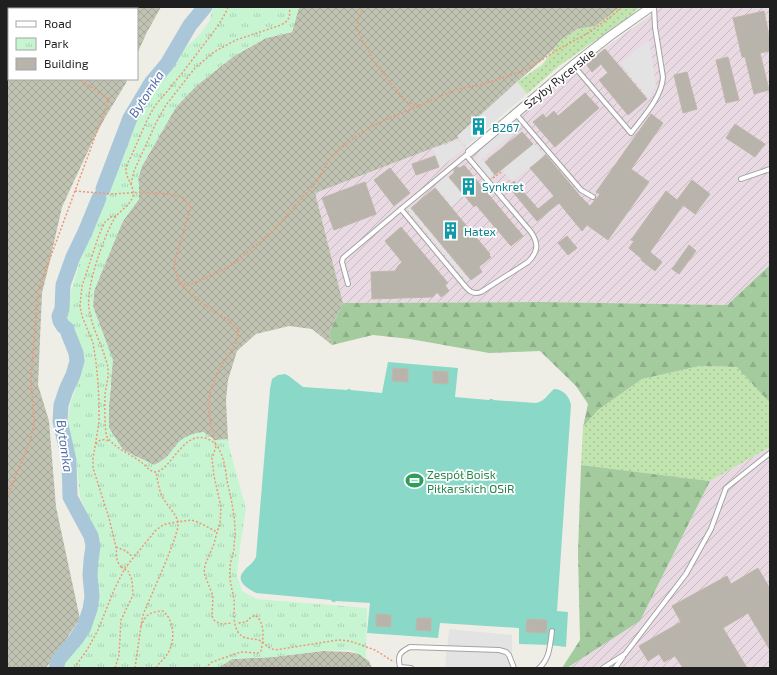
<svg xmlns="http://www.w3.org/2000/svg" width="777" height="675" font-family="'Exo 2',sans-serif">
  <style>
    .industrial { fill: url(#industrial-furrows) }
    .construction { fill: url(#construction-cross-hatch) }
    .grass { fill: url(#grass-dots) }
    .forest { fill: url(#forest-firs) }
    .park { fill: url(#park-tufts) }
    .pitch { fill: #8ad8c7 }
    .parking { fill: #e3e3e3 }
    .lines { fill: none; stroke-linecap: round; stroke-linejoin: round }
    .river { stroke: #aac7d9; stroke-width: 15 }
    .building { fill: #b8b4ac; stroke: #c0b7aa }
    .lane-casing { stroke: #a3a3a3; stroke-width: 6 }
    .street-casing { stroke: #a3a3a3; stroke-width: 10 }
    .path { stroke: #ef9777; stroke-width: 1.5; stroke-dasharray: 2 2; stroke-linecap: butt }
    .lane { stroke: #fff; stroke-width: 4 }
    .street { stroke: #fff; stroke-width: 8 }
    .path-bridge { stroke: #ef9777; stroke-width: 1.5; stroke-dasharray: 2 2; stroke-linecap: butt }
    .labels { text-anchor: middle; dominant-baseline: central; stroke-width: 3.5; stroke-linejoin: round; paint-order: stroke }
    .street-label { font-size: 12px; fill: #1f1f1f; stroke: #fff }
    .culture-label { font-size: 12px; fill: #0d838f; stroke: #fff; text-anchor: start }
    .leisure-label { font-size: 12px; fill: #27864d; stroke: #fff; text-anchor: start }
    .water-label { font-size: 13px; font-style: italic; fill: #536fa8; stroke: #fff }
  </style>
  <defs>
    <pattern id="industrial-furrows" width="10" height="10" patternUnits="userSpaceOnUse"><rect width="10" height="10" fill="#e8d9e2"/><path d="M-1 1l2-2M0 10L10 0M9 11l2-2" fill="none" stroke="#c7bac1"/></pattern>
    <pattern id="construction-cross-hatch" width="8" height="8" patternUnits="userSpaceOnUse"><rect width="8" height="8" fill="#c0c3b2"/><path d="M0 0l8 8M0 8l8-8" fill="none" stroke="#a5a799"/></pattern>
    <pattern id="grass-dots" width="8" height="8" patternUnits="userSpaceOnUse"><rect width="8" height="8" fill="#c2e5b0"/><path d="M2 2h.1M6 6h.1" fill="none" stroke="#a6c497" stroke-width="1.8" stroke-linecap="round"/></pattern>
    <pattern id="forest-firs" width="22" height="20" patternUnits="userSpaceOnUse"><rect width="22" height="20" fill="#a4cb9e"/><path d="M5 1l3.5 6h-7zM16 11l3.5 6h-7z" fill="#8dae88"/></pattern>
    <pattern id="park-tufts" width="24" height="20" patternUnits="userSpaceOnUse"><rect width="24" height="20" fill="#c7f5d2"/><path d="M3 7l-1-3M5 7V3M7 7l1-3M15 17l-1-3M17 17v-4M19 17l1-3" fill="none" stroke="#aad2b4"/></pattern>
  </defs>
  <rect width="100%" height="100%" fill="#efeee6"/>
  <g class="industrial">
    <path d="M 660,7 L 770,7 L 770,265 L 727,305 L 542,302 L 343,303 L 314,191 L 459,138 L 472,155 L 576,68 L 648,17 Z"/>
    <path d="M 770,447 L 770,668 L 567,668 L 640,621 L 710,481 Z"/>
  </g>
  <g class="construction">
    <path d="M 7,7 L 161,7 L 147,32 L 137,54 L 137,9 L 9,9 L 9,79 L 127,79 L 126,83 L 106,116 L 93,140 L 62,207 L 48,269 L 42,293 L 38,385 L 49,421 L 56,507 L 80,619 L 46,668 L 7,668 Z"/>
    <path d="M 299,7 L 620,7 L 596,26 L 578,29 L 561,40 L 553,50 L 517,82 L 459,138 L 315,193 L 343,303 L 329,333 L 332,345 L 312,329 L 289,326 L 256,334 L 237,351 L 228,380 L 226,400 L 228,441 L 215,440 L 203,432 L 179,442 L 168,456 L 160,462 L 154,465 L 123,450 L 109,428 L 109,405 L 111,386 L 93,306 L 94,291 L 111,246 L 123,221 L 139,199 L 139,187 L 138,179 L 142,166 L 176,107 L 196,86 L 234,56 L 266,38 L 292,32 Z"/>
    <path d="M 322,651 L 349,652 L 359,654 L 369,661 L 372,668 L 218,668 L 232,659 L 273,657 Z"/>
  </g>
  <g class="grass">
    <path d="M 620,7 L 640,7 L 626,19 L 559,66 L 527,94 L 517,82 L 542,65 L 561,40 L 578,29 L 596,26 Z"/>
    <path d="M 700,366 L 737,367 L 770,403 L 770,447 L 710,481 L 581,465 L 583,427 L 598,410 L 642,379 Z"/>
  </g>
  <g class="forest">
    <path d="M 770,265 L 770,403 L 737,367 L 700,366 L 642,379 L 598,410 L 583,427 L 588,404 L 576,386 L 540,351 L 489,353 L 410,339 L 373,335 L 332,345 L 329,333 L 343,303 L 542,302 L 727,305 Z"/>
    <path d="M 581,465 L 710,481 L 640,621 L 567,668 L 562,668 L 580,640 L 578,553 Z"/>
  </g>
  <path class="park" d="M 213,7 L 299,7 L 292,32 L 266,38 L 234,56 L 196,86 L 176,107 L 142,166 L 138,179 L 139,187 L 139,199 L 123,221 L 94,291 L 93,306 L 113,360 L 109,405 L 109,428 L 123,450 L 154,465 C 170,459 169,451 180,441 C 187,435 194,433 203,432 L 215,440 L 227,439 L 246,509 L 240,548 L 237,575 L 242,591 L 257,599 L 367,608 L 366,659 L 359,654 L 350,650 L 322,651 L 273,657 L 232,659 L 218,668 L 63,668 L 87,627 L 97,604 L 96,581 L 100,541 L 80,497 L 76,456 L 67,426 L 70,405 L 83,367 L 76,333 L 65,317 L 72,288 L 84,248 L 103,204 L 134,120 L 181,52 L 201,33 L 210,20 Z"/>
  <path class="pitch" d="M 388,362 L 458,368 L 455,397 L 489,400 L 490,399 L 493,399 L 493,400 L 536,403 C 545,401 548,394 554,389 C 563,389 570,397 571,405 L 557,611 L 568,612 L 566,647 L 550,645 L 519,644 L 519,628 L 440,623 L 438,638 L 367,633 L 370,603 L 336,601 L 335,602 L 332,602 L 331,600 L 256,593 C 249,589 235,582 243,572 C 248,565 252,565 256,557 L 270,389 L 272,379 L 278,375 L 285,374 L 289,376 L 303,387 L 347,390 L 348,389 L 350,389 L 351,390 L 382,393 Z"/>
  <g class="parking">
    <path d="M 649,40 L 656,84 L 649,99 L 620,63 Z"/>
    <path d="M 517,82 L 527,94 L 466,147 L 457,136 Z"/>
    <path d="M 514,122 L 519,128 L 482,159 L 494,173 L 488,178 L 474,161 L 480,156 L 477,153 Z"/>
    <path d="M 459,140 L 465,148 L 440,168 L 433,149 Z"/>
    <path d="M 534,143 L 544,155 L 512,182 L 502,170 Z"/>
    <path d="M 447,176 L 463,196 L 452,206 L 435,186 Z"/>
    <path d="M 409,207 L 469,280 L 467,282 L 407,209 Z"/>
    <path d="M 449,629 L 512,635 L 512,668 L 463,668 L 445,667 Z"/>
  </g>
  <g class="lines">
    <g class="river">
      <path d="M 103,189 L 130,118 L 151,83 L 167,64 L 190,25 L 205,7"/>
      <path d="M 56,668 L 59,659 L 76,639 L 84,627 L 90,609 L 92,597 L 90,575 L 91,560 L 93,546 L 91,536 L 70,497 L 69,460 L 60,421 L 61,405 L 66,390 L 73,375 L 77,361 L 76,353 L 68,333 L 67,329 L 63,326 L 60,321 L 59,316 L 62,309 L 63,285 L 73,257 L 85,232 L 99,198"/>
    </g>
  </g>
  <g class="building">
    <path d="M 764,11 L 770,41 L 770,51 L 760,53 L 769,90 L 754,94 L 745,57 L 742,57 L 733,18 Z"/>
    <path d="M 605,49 L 647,99 L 628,115 L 599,80 L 608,73 L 601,64 L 592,72 L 586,64 Z"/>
    <path d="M 728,57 L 739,100 L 726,103 L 716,60 Z"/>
    <path d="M 687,72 L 697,109 L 683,113 L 674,75 Z"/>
    <path d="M 585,93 L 599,108 L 555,147 L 533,122 L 543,114 L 546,118 L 554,111 L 558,116 Z"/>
    <path d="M 651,114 L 663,123 L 631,169 L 649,182 L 608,240 L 587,225 L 582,231 L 559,203 L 537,221 L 508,186 L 514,181 L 538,209 L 554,196 L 530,168 L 546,155 L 580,196 L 590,206 L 600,194 L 596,192 Z"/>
    <path d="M 735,124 L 765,144 L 755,157 L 726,138 Z"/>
    <path d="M 522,132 L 533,144 L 495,175 L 485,162 L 488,160 L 488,159 Z"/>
    <path d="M 435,156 L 439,167 L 416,175 L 412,164 Z"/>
    <path d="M 464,165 L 523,236 L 511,246 L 476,205 L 474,207 L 449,177 L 454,173 L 454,169 L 457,167 L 460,168 Z"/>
    <path d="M 390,168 L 410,193 L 394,206 L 374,180 Z"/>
    <path d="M 692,180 L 710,194 L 695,214 L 683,205 L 650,252 L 662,262 L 655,271 L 641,260 L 642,259 L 629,248 L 634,241 L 631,240 L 666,191 L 677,200 Z"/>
    <path d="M 365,182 L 376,214 L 334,230 L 322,198 Z"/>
    <path d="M 435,188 L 490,254 L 489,255 L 491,257 L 479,267 L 482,272 L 471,280 L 411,208 Z"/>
    <path d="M 401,227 L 448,283 L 445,285 L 449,291 L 441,297 L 437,292 L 432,297 L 372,299 L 371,272 L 395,271 L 398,266 L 402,262 L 385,241 Z"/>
    <path d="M 567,236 L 577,248 L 568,255 L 558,243 Z"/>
    <path d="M 689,245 L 696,251 L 679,274 L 672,269 Z"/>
    <path d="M 393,368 L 408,369 L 408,382 L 392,381 Z"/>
    <path d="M 433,371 L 448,372 L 448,384 L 433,383 Z"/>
    <path d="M 758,568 L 770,589 L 770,650 L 748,613 L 723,628 L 747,668 L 683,668 L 675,656 L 664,662 L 659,654 L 648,661 L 639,646 L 681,622 L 672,606 L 727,576 L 731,584 Z"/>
    <path d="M 376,614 L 391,615 L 391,627 L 376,626 Z"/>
    <path d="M 417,618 L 431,618 L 431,631 L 416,630 Z"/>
    <path d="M 527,619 L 547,620 L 546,633 L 526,632 Z"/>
  </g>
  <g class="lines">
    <defs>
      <g id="lane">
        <path d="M 573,65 L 631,133 C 643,117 662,97 663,77 L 655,27 L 654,7"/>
        <path d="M 516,114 L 581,190 L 593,197"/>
        <path d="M 466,155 L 531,232 C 539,244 538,252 528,262 L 481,292 C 473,295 469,291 464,285 L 401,209 L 470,152"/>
        <path d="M 741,179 L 770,169"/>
        <path d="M 348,284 L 342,262 L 343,258 L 401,209"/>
        <path d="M 411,668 L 400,667 C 397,655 400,652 410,647 L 499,650 L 506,652 L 509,655 L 514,668"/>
        <path d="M 539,668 C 550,659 550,644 552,631"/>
        <path d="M 603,668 L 625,654 L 686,574 L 711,529 L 726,488 L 770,453"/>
        <path d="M 615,668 L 623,657"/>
      </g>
      <path id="street" d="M 470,152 L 573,65 L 610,36 L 651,7"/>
    </defs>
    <use href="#lane" class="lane-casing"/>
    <use href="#street" class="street-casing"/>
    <g class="path">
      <path d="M 228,7 C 223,20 214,31 205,43 C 195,56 185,70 174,83 C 168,91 161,98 155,106 C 146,120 140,137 133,152 C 131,157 127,163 126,168 C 125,178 135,186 133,196 C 130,206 119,211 114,219 C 103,239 86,286 89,308 C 91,325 100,341 105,357 C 106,361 108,365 108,369 C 109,378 106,386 105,394 C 105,404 104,428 107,437 C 109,440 113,444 116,446 C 124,452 133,456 141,462 C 145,465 149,471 155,472 C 170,472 182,432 205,438 C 223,443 225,466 227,481 C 231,498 235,514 235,532 C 235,537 234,543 234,549 C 233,555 230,562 230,569 C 229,579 232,589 234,599 C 235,609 232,623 238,632 C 244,641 253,637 261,641 C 267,645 266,647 275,650 L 338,640 L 350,641 L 375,650 L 394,662"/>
      <path d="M 364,7 L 358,18 L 357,30 L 375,63 L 393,86 L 408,103 L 419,105"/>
      <path d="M 7,55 L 9,52"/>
      <path d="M 493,178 L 503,171"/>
      <path d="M 131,184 L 134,171 L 156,123 L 166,105 L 195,68 L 214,52 L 236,40 L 281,25 C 289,21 291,16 289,7"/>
      <path d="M 75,191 L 112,194 L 144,192 L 161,193 L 182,197 L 191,207 L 178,249 L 174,267 L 179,282 L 188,285 L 197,282 L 232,265 L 273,231 L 317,181 L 331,157 L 356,136 L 378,123 L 421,105 L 457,89 L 480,85 L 526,70 L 562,47 L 590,32 L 623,7"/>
      <path d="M 116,216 L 111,217 L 104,223 L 99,235 L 82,286 L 80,306 L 82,316 L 93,343 L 96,362 L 98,383 L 99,404 L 99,422 L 93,459 L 93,468 L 109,518 L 116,547 L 117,560 L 119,564 L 121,567"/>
      <path d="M 180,283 L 188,291 L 211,310 L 228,320 L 239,330 L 235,345 L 217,373 L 211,389 L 208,402 L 209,416 L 216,446 L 212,459 L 214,476 L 221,507 L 220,524 L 217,532 L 214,544 L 205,565 L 204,573 L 213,596 L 212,616 L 214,620 L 220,624 L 232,623"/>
      <path d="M 96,444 C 99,439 104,439 109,441"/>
      <path d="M 7,497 L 31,439 L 34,423 L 31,378 L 38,291 L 109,99 L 79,79"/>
      <path d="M 116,547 L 126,551 L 133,557"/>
      <path d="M 74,668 L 87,650 L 98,630 L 114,590 L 125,568 L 156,530 L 163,525 L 170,523 L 191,520 L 198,522 L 217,532"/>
      <path d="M 115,668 L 119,655 L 121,620 L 133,595 L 132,580 L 128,571"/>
      <path d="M 135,668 L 141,626"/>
      <path d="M 156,668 C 159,663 163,660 166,656 C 176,643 175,621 163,611 C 150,612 146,614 141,626 C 142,620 143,613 146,608 C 151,595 181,531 178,522 C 176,514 169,508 165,501 C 159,493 158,482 156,472"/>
      <path d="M 205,668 L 212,662 L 241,652 L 258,653 L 261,651 C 263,640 266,623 255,615 L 250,618 L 246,622 L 238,623"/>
    </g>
    <use href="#lane" class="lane"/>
    <use href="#street" class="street"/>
    <path class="path-bridge" d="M 121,567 L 128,571"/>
  </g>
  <defs>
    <symbol id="building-bare" viewBox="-9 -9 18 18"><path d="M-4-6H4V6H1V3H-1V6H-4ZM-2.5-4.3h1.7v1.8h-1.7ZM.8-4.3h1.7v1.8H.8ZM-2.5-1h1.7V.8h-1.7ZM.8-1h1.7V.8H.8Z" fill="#0f9aa8" stroke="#fff" stroke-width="2.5" paint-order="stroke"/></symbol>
    <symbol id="stadium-bare" viewBox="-9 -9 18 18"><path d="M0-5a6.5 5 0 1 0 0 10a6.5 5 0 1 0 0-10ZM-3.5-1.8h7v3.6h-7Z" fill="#2e9e5b" stroke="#fff" stroke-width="2.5" paint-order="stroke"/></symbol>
  </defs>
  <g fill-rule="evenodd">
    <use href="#building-bare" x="466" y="114" width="25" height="25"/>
    <use href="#building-bare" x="456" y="174" width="25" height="25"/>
    <use href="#building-bare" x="438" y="218" width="25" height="25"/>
    <use href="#stadium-bare" x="402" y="468" width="25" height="25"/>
  </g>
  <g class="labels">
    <g class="street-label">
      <text transform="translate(559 78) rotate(-39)">Szyby Rycerskie</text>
    </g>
    <g class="culture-label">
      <text x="492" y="127">B267</text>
      <text x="482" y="186">Synkret</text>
      <text x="464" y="231">Hatex</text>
    </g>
    <g class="leisure-label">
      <text x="427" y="474">Zespół Boisk<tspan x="427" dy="14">Piłkarskich OSiR</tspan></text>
    </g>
    <g class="water-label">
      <text transform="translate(146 94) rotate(-57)">Bytomka</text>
      <text transform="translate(65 446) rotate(82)">Bytomka</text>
    </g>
  </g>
  <rect width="777" height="675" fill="none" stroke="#1f1f1f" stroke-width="16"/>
  <rect x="8" y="8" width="130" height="72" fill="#ffffff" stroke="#a5a5a5"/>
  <rect x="16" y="21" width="20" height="6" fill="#ffffff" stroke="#a5a5a5"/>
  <text x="44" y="28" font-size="12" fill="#1f1f1f">Road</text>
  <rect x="16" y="38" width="20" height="12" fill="url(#park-tufts)" stroke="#a5a5a5"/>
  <text x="44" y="48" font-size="12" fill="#1f1f1f">Park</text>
  <rect x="16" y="58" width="20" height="12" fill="#b8b4ac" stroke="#a5a5a5"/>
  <text x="44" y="68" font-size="12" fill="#1f1f1f">Building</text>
</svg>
